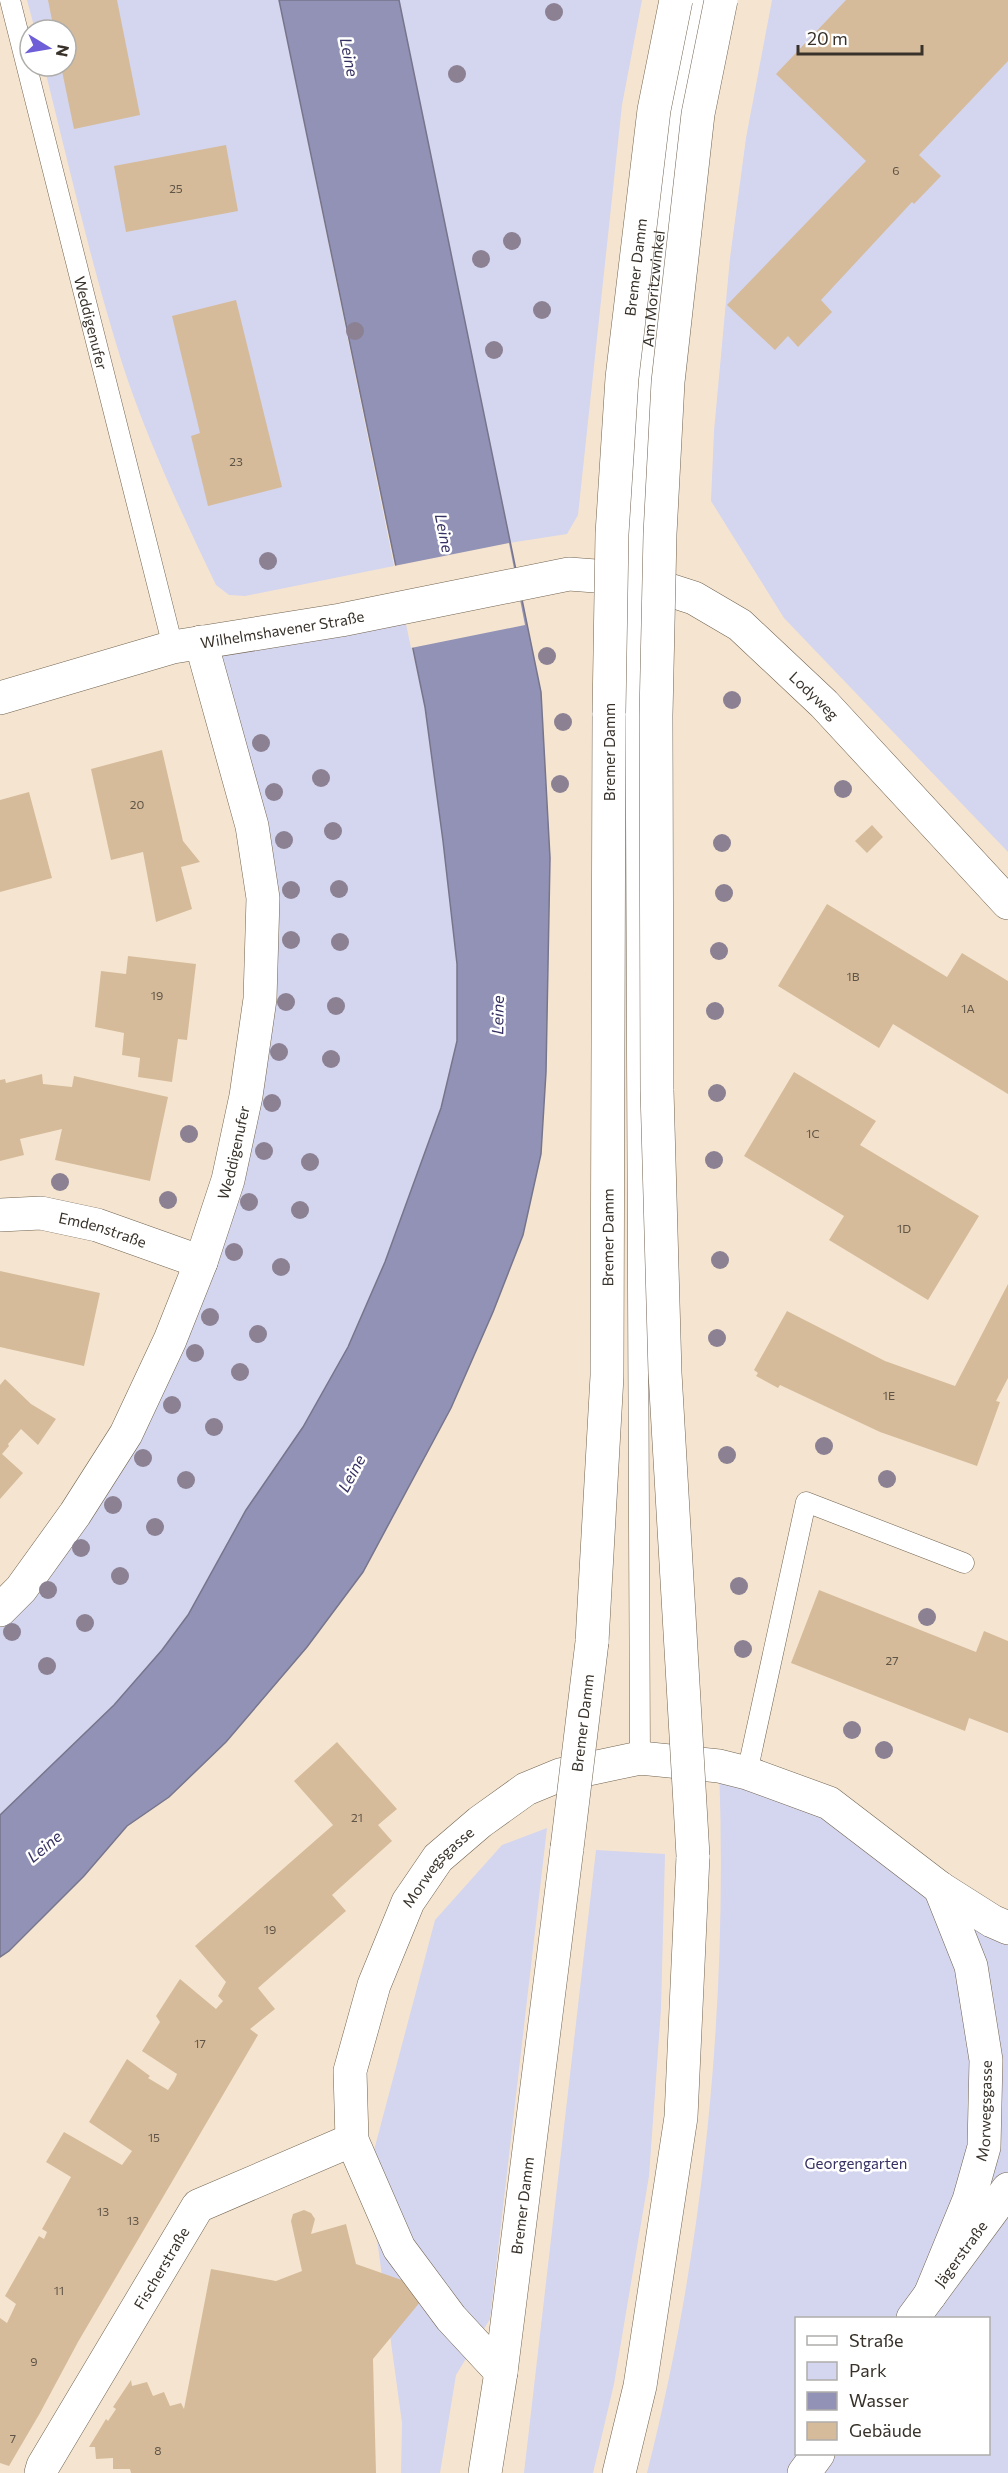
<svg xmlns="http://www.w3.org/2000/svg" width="1008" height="2473" font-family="Commissioner,sans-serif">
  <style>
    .green { fill: #d4d5ee; fill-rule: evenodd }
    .water { fill: #9292b6; stroke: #77758c; stroke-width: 1.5 }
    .pier { fill: #f5e5d0 }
    .building { fill: #d5bb9a }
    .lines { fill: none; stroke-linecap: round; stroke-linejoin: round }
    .service-casing { stroke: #716350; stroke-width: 21 }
    .minor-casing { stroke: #716350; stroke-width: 34 }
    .secondary-casing { stroke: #716350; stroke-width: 34 }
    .service { stroke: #fff; stroke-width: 20 }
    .minor { stroke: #fff; stroke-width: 33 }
    .secondary { stroke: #fff; stroke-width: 33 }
    .secondary-bridge-casing { stroke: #716350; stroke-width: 34; stroke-linecap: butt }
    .secondary-bridge { stroke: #fff; stroke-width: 33 }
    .tree { fill: #8b8193 }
    .labels { text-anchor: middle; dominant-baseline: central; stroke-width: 5; stroke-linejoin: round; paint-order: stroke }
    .number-label { font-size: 12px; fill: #5f5446 }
    .street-label { font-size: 15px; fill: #38322a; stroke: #fff }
    .park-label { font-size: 15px; fill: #343061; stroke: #fff }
    .water-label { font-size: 16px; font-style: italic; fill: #363263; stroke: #fff }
  </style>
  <rect width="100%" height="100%" fill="#f5e5d0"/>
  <g class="green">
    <path d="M 27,0 L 279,0 L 394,566 L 245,596 L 229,595 L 216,585 C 182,514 148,442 123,366 C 92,268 69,166 44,66 L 66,66 L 66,30 L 35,30 Z"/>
    <path d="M 399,0 L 642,0 L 622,105 L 578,515 L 567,534 L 509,543 Z"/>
    <path d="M 772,0 L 1008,0 L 1008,852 L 784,618 L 711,501 L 714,431 L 730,258 L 746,138 Z"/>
    <path d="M 403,608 L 425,707 L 443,841 L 457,964 L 457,1041 L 441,1108 L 385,1262 L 348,1347 L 303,1428 L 246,1510 L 188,1615 L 162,1650 L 114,1705 L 0,1815 L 0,1610 L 75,1514 L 201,1262 L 263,898 L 201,642 Z"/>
    <path d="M 719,1766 L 747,1773 L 1008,1928 L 1008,2473 L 647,2473 C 705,2245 728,2001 719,1766 ZM 796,2318 L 988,2318 L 988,2454 L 796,2454 Z"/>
    <path d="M 547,1828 L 490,2319 L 456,2375 L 440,2473 L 401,2473 L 402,2423 L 368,2173 L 435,1920 L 502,1845 Z"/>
    <path d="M 596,1850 L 665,1854 L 661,2009 L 649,2176 L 614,2384 L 593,2473 L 524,2473 Z"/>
  </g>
  <path class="water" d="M 279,0 L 399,0 L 541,692 L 550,858 L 546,1072 L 541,1154 L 523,1235 L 493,1312 L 451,1408 L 363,1572 L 307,1647 L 226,1742 L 169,1797 L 127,1826 L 84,1876 L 9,1951 L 0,1957 L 0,1815 L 114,1705 L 162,1650 L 188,1615 L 246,1510 L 303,1427 L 348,1347 L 385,1262 L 441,1108 L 457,1041 L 457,964 L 443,841 L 425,707 Z"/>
  <path class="pier" d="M 509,543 L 525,625 L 411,648 L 394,566 Z"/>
  <g class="building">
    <path d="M 48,0 L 117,0 L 140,115 L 74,129 L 61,66 L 66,66 L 66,30 L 54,30 Z"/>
    <path d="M 846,0 L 1008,0 L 1008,61 L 919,155 L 941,176 L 914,204 L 912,202 L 821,300 L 832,312 L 798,347 L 788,336 L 775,350 L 727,305 L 866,161 L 776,74 Z"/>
    <path d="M 226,145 L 238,211 L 126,232 L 114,166 Z"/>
    <path d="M 236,300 L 282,487 L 208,506 L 191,436 L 200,433 L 172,316 Z"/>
    <path d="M 162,750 L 183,841 L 200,862 L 181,867 L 192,909 L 156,922 L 143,852 L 111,860 L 91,769 Z"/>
    <path d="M 29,792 L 52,878 L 0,892 L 0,800 Z"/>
    <path d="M 872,825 L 883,837 L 867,853 L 855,841 Z"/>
    <path d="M 827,904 L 947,977 L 962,953 L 1008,981 L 1008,1094 L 893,1024 L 879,1048 L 778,986 Z"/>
    <path d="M 128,956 L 196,964 L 187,1040 L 178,1039 L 172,1082 L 138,1077 L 140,1058 L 122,1055 L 124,1033 L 95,1027 L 101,971 L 126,974 Z"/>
    <path d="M 794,1072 L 876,1121 L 860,1145 L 979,1216 L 928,1300 L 829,1240 L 844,1216 L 744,1156 Z"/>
    <path d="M 42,1074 L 43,1084 L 72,1087 L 74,1076 L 168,1097 L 150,1181 L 55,1160 L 62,1129 L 20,1139 L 24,1155 L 0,1161 L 0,1080 L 5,1079 L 6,1083 Z"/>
    <path d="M 0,1271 L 100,1293 L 84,1366 L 0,1347 Z"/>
    <path d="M 1008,1284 L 1008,1378 L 996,1401 L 1000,1402 L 977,1466 L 880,1432 L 780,1385 L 778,1388 L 756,1376 L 758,1373 L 754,1370 L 787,1311 L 885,1361 L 955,1386 Z"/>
    <path d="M 5,1379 L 31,1404 L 56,1419 L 38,1445 L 21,1429 L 8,1444 L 9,1446 L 2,1454 L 23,1473 L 0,1499 L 0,1385 Z"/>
    <path d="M 819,1590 L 976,1652 L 984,1631 L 1008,1641 L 1008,1733 L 969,1718 L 965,1731 L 791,1663 Z"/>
    <path d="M 337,1742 L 397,1809 L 378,1825 L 392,1841 L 332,1895 L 346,1911 L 258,1988 L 275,2009 L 250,2029 L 258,2035 L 78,2342 L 40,2413 L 9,2466 L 0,2463 L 0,2318 L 7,2323 L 16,2304 L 5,2296 L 39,2236 L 44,2239 L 47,2232 L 42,2229 L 71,2177 L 46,2162 L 64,2132 L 122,2165 L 132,2151 L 89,2122 L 127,2059 L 150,2076 L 148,2078 L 168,2090 L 174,2081 L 177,2074 L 142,2051 L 160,2022 L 156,2016 L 180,1979 L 216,2009 L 223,2001 L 218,1996 L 226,1982 L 195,1946 L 333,1825 L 294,1781 Z"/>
    <path d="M 304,2210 L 311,2213 L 315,2219 L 311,2234 L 346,2224 L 356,2264 L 430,2290 L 373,2359 L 376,2473 L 131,2473 L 130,2469 L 113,2469 L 113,2458 L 96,2459 L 95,2447 L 89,2447 L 106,2419 L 108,2421 L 116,2409 L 113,2407 L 131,2380 L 132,2386 L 147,2382 L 153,2396 L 164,2392 L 170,2406 L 181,2403 L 184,2409 L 211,2269 L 276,2281 L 302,2271 L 291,2221 L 293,2214 Z"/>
  </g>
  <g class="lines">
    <defs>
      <g id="service">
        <path id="s1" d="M 10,0 L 173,647"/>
        <path d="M 635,579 L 640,1758"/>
        <path d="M 747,1773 L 806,1502 L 964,1563"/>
      </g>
      <g id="minor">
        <path id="s2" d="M 635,579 L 641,414 L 655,262 L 669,153 L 698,0"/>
        <path id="s3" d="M 0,698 L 173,647 L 341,620 L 569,574 L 635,579 L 694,598 L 740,625 L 824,704 L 1008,903"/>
        <path id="s4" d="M 0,1215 L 41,1213 L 97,1225 L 201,1262"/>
        <path id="s5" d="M 0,1610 L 21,1589 L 75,1514 L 126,1434 L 170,1340 L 201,1262 L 228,1180 L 246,1096 L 260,999 L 263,898 L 252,826 L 201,642"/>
        <path id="s6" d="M 930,2295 L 969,2200 L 984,2147 L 986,2060 L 971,1966 L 940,1888"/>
        <path id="s7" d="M 913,2318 L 1008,2189"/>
        <path id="s8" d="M 501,2372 L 451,2318 L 399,2248 L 352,2140 L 350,2071 L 374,1985 L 408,1902 L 438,1858 L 480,1822 L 526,1789 L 560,1775 L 640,1758 L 719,1766 L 747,1773 L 829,1803 L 940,1888 L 992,1921 L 1008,1928"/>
        <path id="s9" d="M 41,2473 L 43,2466 L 198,2206 L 352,2140"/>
        <path d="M 804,2473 L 818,2454"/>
      </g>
      <g id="secondary">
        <path id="s10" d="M 592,1642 L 607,1376 L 609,713"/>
        <path id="s11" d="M 485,2473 L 501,2372 L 567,1848"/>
        <path d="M 619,2473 L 640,2386 L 681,2117 L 693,1856"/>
      </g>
    </defs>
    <use href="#service" class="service-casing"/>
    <use href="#minor" class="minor-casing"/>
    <use href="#secondary" class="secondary-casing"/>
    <use href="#service" class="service"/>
    <use href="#minor" class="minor"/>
    <use href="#secondary" class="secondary"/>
    <defs>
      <g id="secondary-bridge">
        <path id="s12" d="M 609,713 L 612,534 L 622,378 L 654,110 L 676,0"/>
        <path id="s13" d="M 567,1848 L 592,1642"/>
        <path d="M 693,1856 L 665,1373 L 657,1090 L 656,715 L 660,534 L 668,382 L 698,114 L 721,0"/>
      </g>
    </defs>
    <use href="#secondary-bridge" class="secondary-bridge-casing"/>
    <use href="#secondary-bridge" class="secondary-bridge"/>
  </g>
  <g class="tree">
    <circle cx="554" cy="12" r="9"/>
    <circle cx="457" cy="74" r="9"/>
    <circle cx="512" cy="241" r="9"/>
    <circle cx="481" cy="259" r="9"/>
    <circle cx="542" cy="310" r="9"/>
    <circle cx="355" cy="331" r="9"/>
    <circle cx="494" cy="350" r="9"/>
    <circle cx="268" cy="561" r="9"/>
    <circle cx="547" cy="656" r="9"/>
    <circle cx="732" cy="700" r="9"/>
    <circle cx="563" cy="722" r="9"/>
    <circle cx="261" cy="743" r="9"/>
    <circle cx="321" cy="778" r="9"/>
    <circle cx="560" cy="784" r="9"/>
    <circle cx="843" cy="789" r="9"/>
    <circle cx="274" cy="792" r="9"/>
    <circle cx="333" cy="831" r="9"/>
    <circle cx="284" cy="840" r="9"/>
    <circle cx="722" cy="843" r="9"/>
    <circle cx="339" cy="889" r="9"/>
    <circle cx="291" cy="890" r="9"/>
    <circle cx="724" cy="893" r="9"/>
    <circle cx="291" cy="940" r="9"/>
    <circle cx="340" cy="942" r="9"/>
    <circle cx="719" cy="951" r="9"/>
    <circle cx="286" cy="1002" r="9"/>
    <circle cx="336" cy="1006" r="9"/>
    <circle cx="715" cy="1011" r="9"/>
    <circle cx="279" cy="1052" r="9"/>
    <circle cx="331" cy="1059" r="9"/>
    <circle cx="717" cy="1093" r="9"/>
    <circle cx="272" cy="1103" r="9"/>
    <circle cx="189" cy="1134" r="9"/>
    <circle cx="264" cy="1151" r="9"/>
    <circle cx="714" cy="1160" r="9"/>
    <circle cx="310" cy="1162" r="9"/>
    <circle cx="60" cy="1182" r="9"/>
    <circle cx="168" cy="1200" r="9"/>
    <circle cx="249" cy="1202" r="9"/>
    <circle cx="300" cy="1210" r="9"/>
    <circle cx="234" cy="1252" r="9"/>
    <circle cx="720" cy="1260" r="9"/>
    <circle cx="281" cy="1267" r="9"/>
    <circle cx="210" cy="1317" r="9"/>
    <circle cx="258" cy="1334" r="9"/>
    <circle cx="717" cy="1338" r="9"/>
    <circle cx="195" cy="1353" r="9"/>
    <circle cx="240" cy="1372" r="9"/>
    <circle cx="172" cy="1405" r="9"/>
    <circle cx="214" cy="1427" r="9"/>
    <circle cx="824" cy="1446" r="9"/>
    <circle cx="727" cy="1455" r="9"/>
    <circle cx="143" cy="1458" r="9"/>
    <circle cx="887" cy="1479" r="9"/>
    <circle cx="186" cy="1480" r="9"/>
    <circle cx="113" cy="1505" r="9"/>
    <circle cx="155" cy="1527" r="9"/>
    <circle cx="81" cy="1548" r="9"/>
    <circle cx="120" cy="1576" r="9"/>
    <circle cx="739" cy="1586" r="9"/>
    <circle cx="48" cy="1590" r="9"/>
    <circle cx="927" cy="1617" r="9"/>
    <circle cx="85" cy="1623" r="9"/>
    <circle cx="12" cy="1632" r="9"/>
    <circle cx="743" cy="1649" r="9"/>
    <circle cx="47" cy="1666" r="9"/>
    <circle cx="852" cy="1730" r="9"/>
    <circle cx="884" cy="1750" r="9"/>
  </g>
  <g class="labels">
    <g class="number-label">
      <text x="896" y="170">6</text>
      <text x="176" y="188">25</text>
      <text x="236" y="461">23</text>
      <text x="137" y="804">20</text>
      <text x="853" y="976">1B</text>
      <text x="157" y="995">19</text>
      <text x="968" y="1008">1A</text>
      <text x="813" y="1133">1C</text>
      <text x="904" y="1228">1D</text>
      <text x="889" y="1395">1E</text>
      <text x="892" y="1660">27</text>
      <text x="357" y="1817">21</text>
      <text x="270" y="1929">19</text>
      <text x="200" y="2043">17</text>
      <text x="154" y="2137">15</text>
      <text x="103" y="2211">13</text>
      <text x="133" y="2220">13</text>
      <text x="59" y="2290">11</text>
      <text x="34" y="2361">9</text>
      <text x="13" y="2438">7</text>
      <text x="158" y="2450">8</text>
    </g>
    <g class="street-label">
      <text stroke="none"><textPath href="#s12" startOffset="447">Bremer Damm</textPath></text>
      <text stroke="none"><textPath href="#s2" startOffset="291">Am Moritzwinkel</textPath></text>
      <text stroke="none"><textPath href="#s1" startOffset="333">Weddigenufer</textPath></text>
      <text stroke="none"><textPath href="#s3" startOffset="291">Wilhelmshavener Straße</textPath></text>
      <text stroke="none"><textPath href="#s3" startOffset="867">Lodyweg</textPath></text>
      <text transform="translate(609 752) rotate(-90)">Bremer Damm</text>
      <text stroke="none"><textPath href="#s5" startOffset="519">Weddigenufer</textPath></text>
      <text stroke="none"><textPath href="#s4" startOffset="105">Emdenstraße</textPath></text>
      <text stroke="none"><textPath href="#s10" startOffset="405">Bremer Damm</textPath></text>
      <text stroke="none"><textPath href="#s13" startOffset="126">Bremer Damm</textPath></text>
      <text stroke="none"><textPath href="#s8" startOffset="573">Morwegsgasse</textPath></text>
      <text stroke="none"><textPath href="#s6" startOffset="194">Morwegsgasse</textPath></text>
      <text stroke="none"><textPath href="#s11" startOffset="270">Bremer Damm</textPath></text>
      <text stroke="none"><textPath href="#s7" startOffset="80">Jägerstraße</textPath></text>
      <text stroke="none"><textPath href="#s9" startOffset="238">Fischerstraße</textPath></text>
    </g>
    <g class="park-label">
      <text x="856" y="2163">Georgengarten</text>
    </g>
    <g class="water-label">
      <text transform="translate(350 57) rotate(79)">Leine</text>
      <text transform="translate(445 533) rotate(79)">Leine</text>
      <text transform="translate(497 1015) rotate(-89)">Leine</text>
      <text transform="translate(351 1473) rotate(-62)">Leine</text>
      <text transform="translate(44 1846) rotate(-40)">Leine</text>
    </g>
  </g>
  <rect x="795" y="2317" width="195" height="138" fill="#ffffff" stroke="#afadaa" stroke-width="1.5"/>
  <rect x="807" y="2336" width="30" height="9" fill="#ffffff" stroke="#afadaa" stroke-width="1.5"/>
  <text x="849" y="2347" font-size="18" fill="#38322a">Straße</text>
  <rect x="807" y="2362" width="30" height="18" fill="#d4d5ee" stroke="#afadaa" stroke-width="1.5"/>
  <text x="849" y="2377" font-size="18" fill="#38322a">Park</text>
  <rect x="807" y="2392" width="30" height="18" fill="#9292b6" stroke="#afadaa" stroke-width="1.5"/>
  <text x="849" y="2407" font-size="18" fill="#38322a">Wasser</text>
  <rect x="807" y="2422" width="30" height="18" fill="#d5bb9a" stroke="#afadaa" stroke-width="1.5"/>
  <text x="849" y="2437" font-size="18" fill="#38322a">Gebäude</text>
  <g transform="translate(48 48) rotate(101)"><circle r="28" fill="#ffffff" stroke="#afadaa" stroke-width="1.5"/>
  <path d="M0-4.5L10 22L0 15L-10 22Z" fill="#6e5ed8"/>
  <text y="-9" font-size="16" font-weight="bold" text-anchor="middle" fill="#38322a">N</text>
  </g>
  <path d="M798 45v9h124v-9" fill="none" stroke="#38322a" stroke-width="3"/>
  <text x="807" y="45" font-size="18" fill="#38322a" stroke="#ffffff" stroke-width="4.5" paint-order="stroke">20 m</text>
</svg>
